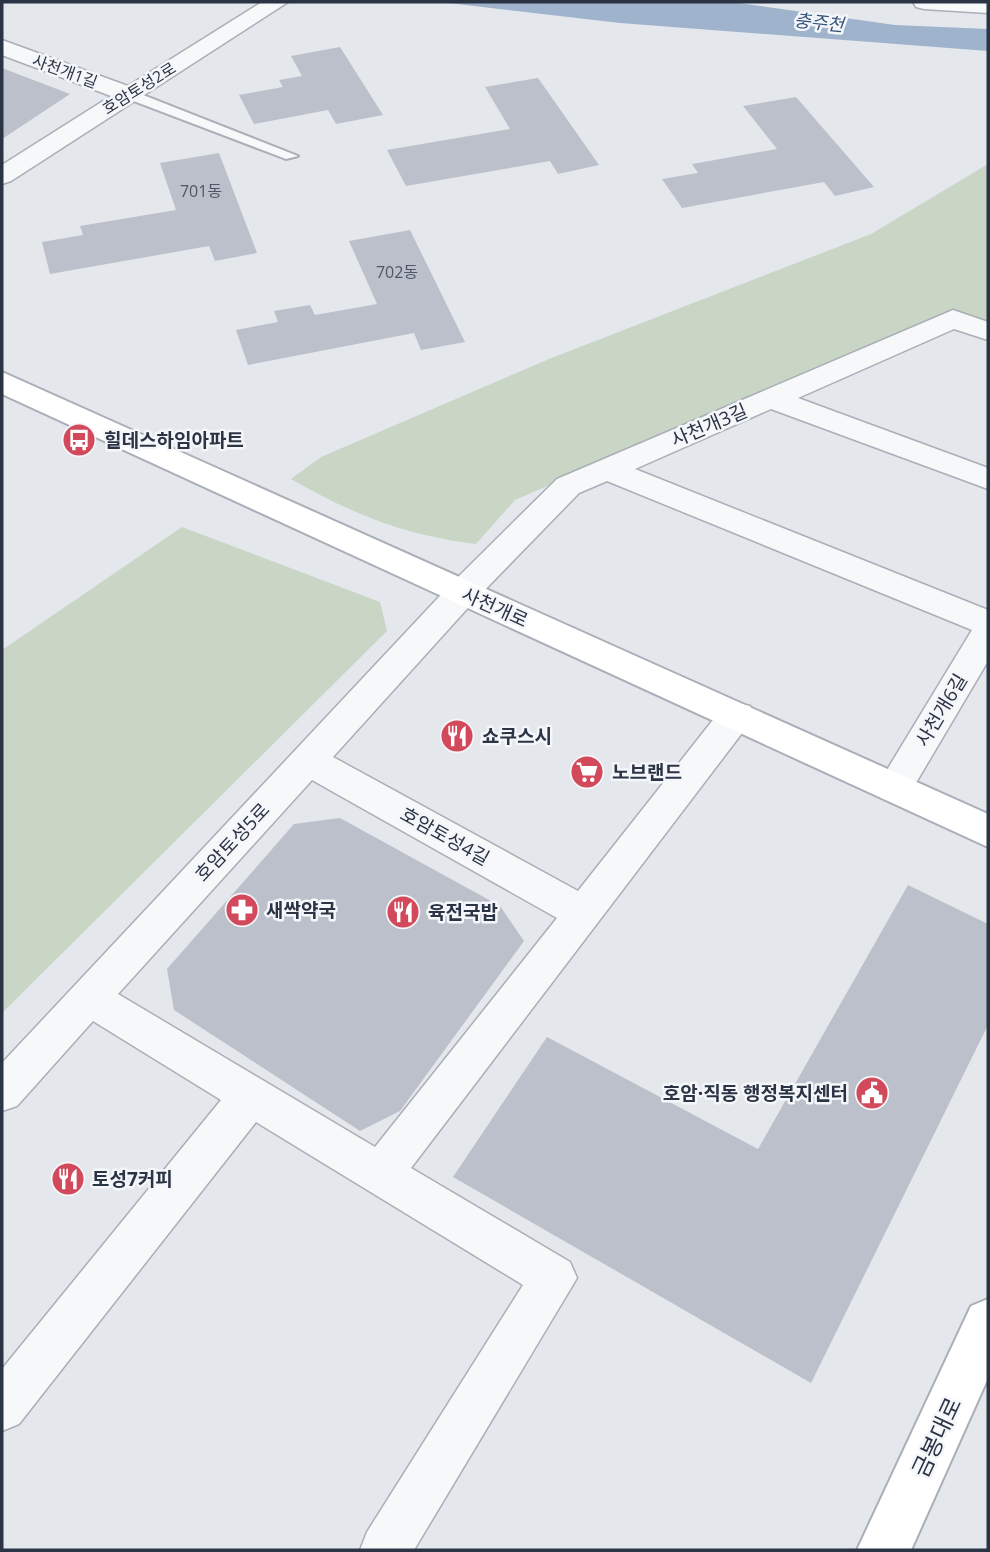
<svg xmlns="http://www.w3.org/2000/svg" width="990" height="1552" font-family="'Open Sans','Noto Sans KR',sans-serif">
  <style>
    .green { fill: #c9d6c5 }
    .water { fill: #9fb4cc }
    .building { fill: #bbc0ca }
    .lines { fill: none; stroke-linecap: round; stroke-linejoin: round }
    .lane-casing { stroke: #a9aeb7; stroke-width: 4 }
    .street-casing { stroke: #a9aeb7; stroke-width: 3 }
    .secondary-casing { stroke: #a9aeb7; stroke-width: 4 }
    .lane { fill: #f7f8fa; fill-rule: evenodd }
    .street { fill: #f7f8fa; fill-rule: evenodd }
    .secondary { fill: #fff; fill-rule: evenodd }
    .labels { text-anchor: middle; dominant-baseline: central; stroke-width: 5; stroke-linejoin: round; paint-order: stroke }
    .far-street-label { font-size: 16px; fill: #2b3445; stroke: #f4f6f9 }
    .number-label { font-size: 16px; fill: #4f5766 }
    .far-water-label { font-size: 18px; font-style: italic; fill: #34527a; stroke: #f4f6f9 }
    .street-label { font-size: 19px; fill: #2b3445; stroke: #f4f6f9 }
    .poi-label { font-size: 19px; font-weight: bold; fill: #2b3445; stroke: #f4f6f9; text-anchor: start }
    .near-street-label { font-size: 23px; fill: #2b3445; stroke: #f4f6f9 }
  </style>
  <rect width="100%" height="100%" fill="#e4e7ec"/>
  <g class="green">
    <path d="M 988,164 L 988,324 L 952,313 L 930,320 L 515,500 L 476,544 C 404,535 354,515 291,479 L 321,457 L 549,359 L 871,234 Z"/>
    <path d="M 182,527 L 380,602 L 387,631 L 2,1013 L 2,650 Z"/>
  </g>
  <path class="water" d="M 440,2 L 732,2 L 895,25 L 988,29 L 988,51 L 620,23 Z"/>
  <g class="building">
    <path d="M 340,47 L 383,115 L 336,124 L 328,110 L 254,124 L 239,95 L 283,87 L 279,80 L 302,76 L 291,56 Z"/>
    <path d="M 2,68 L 70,94 L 2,139 Z"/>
    <path d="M 538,78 L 599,165 L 558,174 L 550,161 L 406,186 L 387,150 L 510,129 L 485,87 Z"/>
    <path d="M 796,97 L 874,187 L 835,196 L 824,182 L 682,208 L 662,179 L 698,173 L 692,164 L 777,149 L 743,106 Z"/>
    <path d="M 219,153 L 257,253 L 215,261 L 209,246 L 50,274 L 42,242 L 83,235 L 80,226 L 176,210 L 160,163 Z"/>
    <path d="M 410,230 L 465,342 L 421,350 L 414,333 L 248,365 L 236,330 L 278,322 L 274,311 L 310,305 L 315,315 L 377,304 L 349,241 Z"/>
    <path d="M 340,818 L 500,906 L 524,941 L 400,1111 L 360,1131 L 174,1010 L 167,969 L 294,824 Z"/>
    <path d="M 908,885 L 988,924 L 988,1025 L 811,1383 L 453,1177 L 547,1037 L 758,1149 Z"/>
  </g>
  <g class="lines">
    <defs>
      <path id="lane" d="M 123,91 L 133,91 L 298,156 L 286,159 L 123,97 Z"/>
      <g id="street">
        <path d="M 262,2 L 288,2 L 11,181 L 2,184 L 2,165 L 111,96 L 2,55 L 2,40 L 128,86 Z"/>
        <path d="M 913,2 L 988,2 L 988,13 L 924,9 L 916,7 Z"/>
        <path d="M 953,310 L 988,322 L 988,340 L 954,329 L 798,398 L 988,468 L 988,489 L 771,409 L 635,469 L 988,610 L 988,661 L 907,798 L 894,802 L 881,798 L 876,788 L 972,630 L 607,481 L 579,493 L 475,600 L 333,757 L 578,891 L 724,706 L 737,703 L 750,706 L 755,716 L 411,1168 L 570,1262 L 577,1278 L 414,1550 L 360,1550 L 367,1532 L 523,1285 L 256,1122 L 19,1424 L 2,1431 L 2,1369 L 221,1100 L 93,1021 L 17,1106 L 2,1111 L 2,1063 L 451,584 L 557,479 ZM 312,780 L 557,918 L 375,1147 L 118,994 Z"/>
      </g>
      <g id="secondary">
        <path d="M 2,372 L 988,814 L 988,847 L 2,394 Z"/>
        <path d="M 988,1299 L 988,1378 L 911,1550 L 857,1550 L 971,1306 Z"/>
      </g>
    </defs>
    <use href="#lane" class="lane-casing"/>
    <use href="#street" class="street-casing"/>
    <use href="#secondary" class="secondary-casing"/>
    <use href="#lane" class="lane"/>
    <use href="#street" class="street"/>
    <use href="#secondary" class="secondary"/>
  </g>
  <defs>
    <symbol id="bus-disc" viewBox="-11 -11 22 22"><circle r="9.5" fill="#d1495b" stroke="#f4f6f9"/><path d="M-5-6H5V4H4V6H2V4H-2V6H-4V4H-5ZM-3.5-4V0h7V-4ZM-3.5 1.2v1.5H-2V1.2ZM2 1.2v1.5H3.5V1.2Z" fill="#fff"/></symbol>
    <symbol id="restaurant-disc" viewBox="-11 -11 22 22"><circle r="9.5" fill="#d1495b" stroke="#f4f6f9"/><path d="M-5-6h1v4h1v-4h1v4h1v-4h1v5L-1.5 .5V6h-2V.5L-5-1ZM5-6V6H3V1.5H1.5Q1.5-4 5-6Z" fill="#fff"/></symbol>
    <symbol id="supermarket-disc" viewBox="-11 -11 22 22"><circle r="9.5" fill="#d1495b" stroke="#f4f6f9"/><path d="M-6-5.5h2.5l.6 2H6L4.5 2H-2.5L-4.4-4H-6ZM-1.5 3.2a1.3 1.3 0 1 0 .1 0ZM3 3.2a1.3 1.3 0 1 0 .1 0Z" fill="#fff"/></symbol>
    <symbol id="pharmacy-disc" viewBox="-11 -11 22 22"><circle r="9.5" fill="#d1495b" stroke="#f4f6f9"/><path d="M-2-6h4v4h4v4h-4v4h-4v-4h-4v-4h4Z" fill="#fff"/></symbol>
    <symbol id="civic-disc" viewBox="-11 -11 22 22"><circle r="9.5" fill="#d1495b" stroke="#f4f6f9"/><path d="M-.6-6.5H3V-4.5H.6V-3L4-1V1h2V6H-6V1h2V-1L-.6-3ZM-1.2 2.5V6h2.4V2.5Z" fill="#fff"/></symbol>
  </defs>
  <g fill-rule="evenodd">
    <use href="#bus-disc" x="60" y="421" width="38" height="38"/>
    <use href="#restaurant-disc" x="438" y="717" width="38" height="38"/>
    <use href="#supermarket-disc" x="568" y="753" width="38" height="38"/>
    <use href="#pharmacy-disc" x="223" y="891" width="38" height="38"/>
    <use href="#restaurant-disc" x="384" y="893" width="38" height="38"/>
    <use href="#civic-disc" x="853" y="1074" width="38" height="38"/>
    <use href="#restaurant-disc" x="49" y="1160" width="38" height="38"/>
  </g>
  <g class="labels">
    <g class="far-street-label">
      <text transform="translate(65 71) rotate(20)">사천개1길</text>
      <text transform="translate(139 88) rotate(-32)">호암토성2로</text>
    </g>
    <g class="number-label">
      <text x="201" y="191">701동</text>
      <text x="397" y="272">702동</text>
    </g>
    <g class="far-water-label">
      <text transform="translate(819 22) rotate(6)">충주천</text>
    </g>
    <g class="street-label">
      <text transform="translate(709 425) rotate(-23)">사천개3길</text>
      <text transform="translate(495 607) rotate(24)">사천개로</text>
      <text transform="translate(941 710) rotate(-59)">사천개6길</text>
      <text transform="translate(445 836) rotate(29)">호암토성4길</text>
      <text transform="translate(232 842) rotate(-47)">호암토성5로</text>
    </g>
    <g class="poi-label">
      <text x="104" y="440">힐데스하임아파트</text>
      <text x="482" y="736">쇼쿠스시</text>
      <text x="612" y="772">노브랜드</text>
      <text x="266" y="910">새싹약국</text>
      <text x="428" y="912">육전국밥</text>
      <text x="848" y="1093" text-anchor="end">호암·직동 행정복지센터</text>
      <text x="92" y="1179">토성7커피</text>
    </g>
    <g class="near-street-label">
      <text transform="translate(936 1437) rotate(-65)">금봉대로</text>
    </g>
  </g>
  <rect width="990" height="1552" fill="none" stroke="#2b3445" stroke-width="7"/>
</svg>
